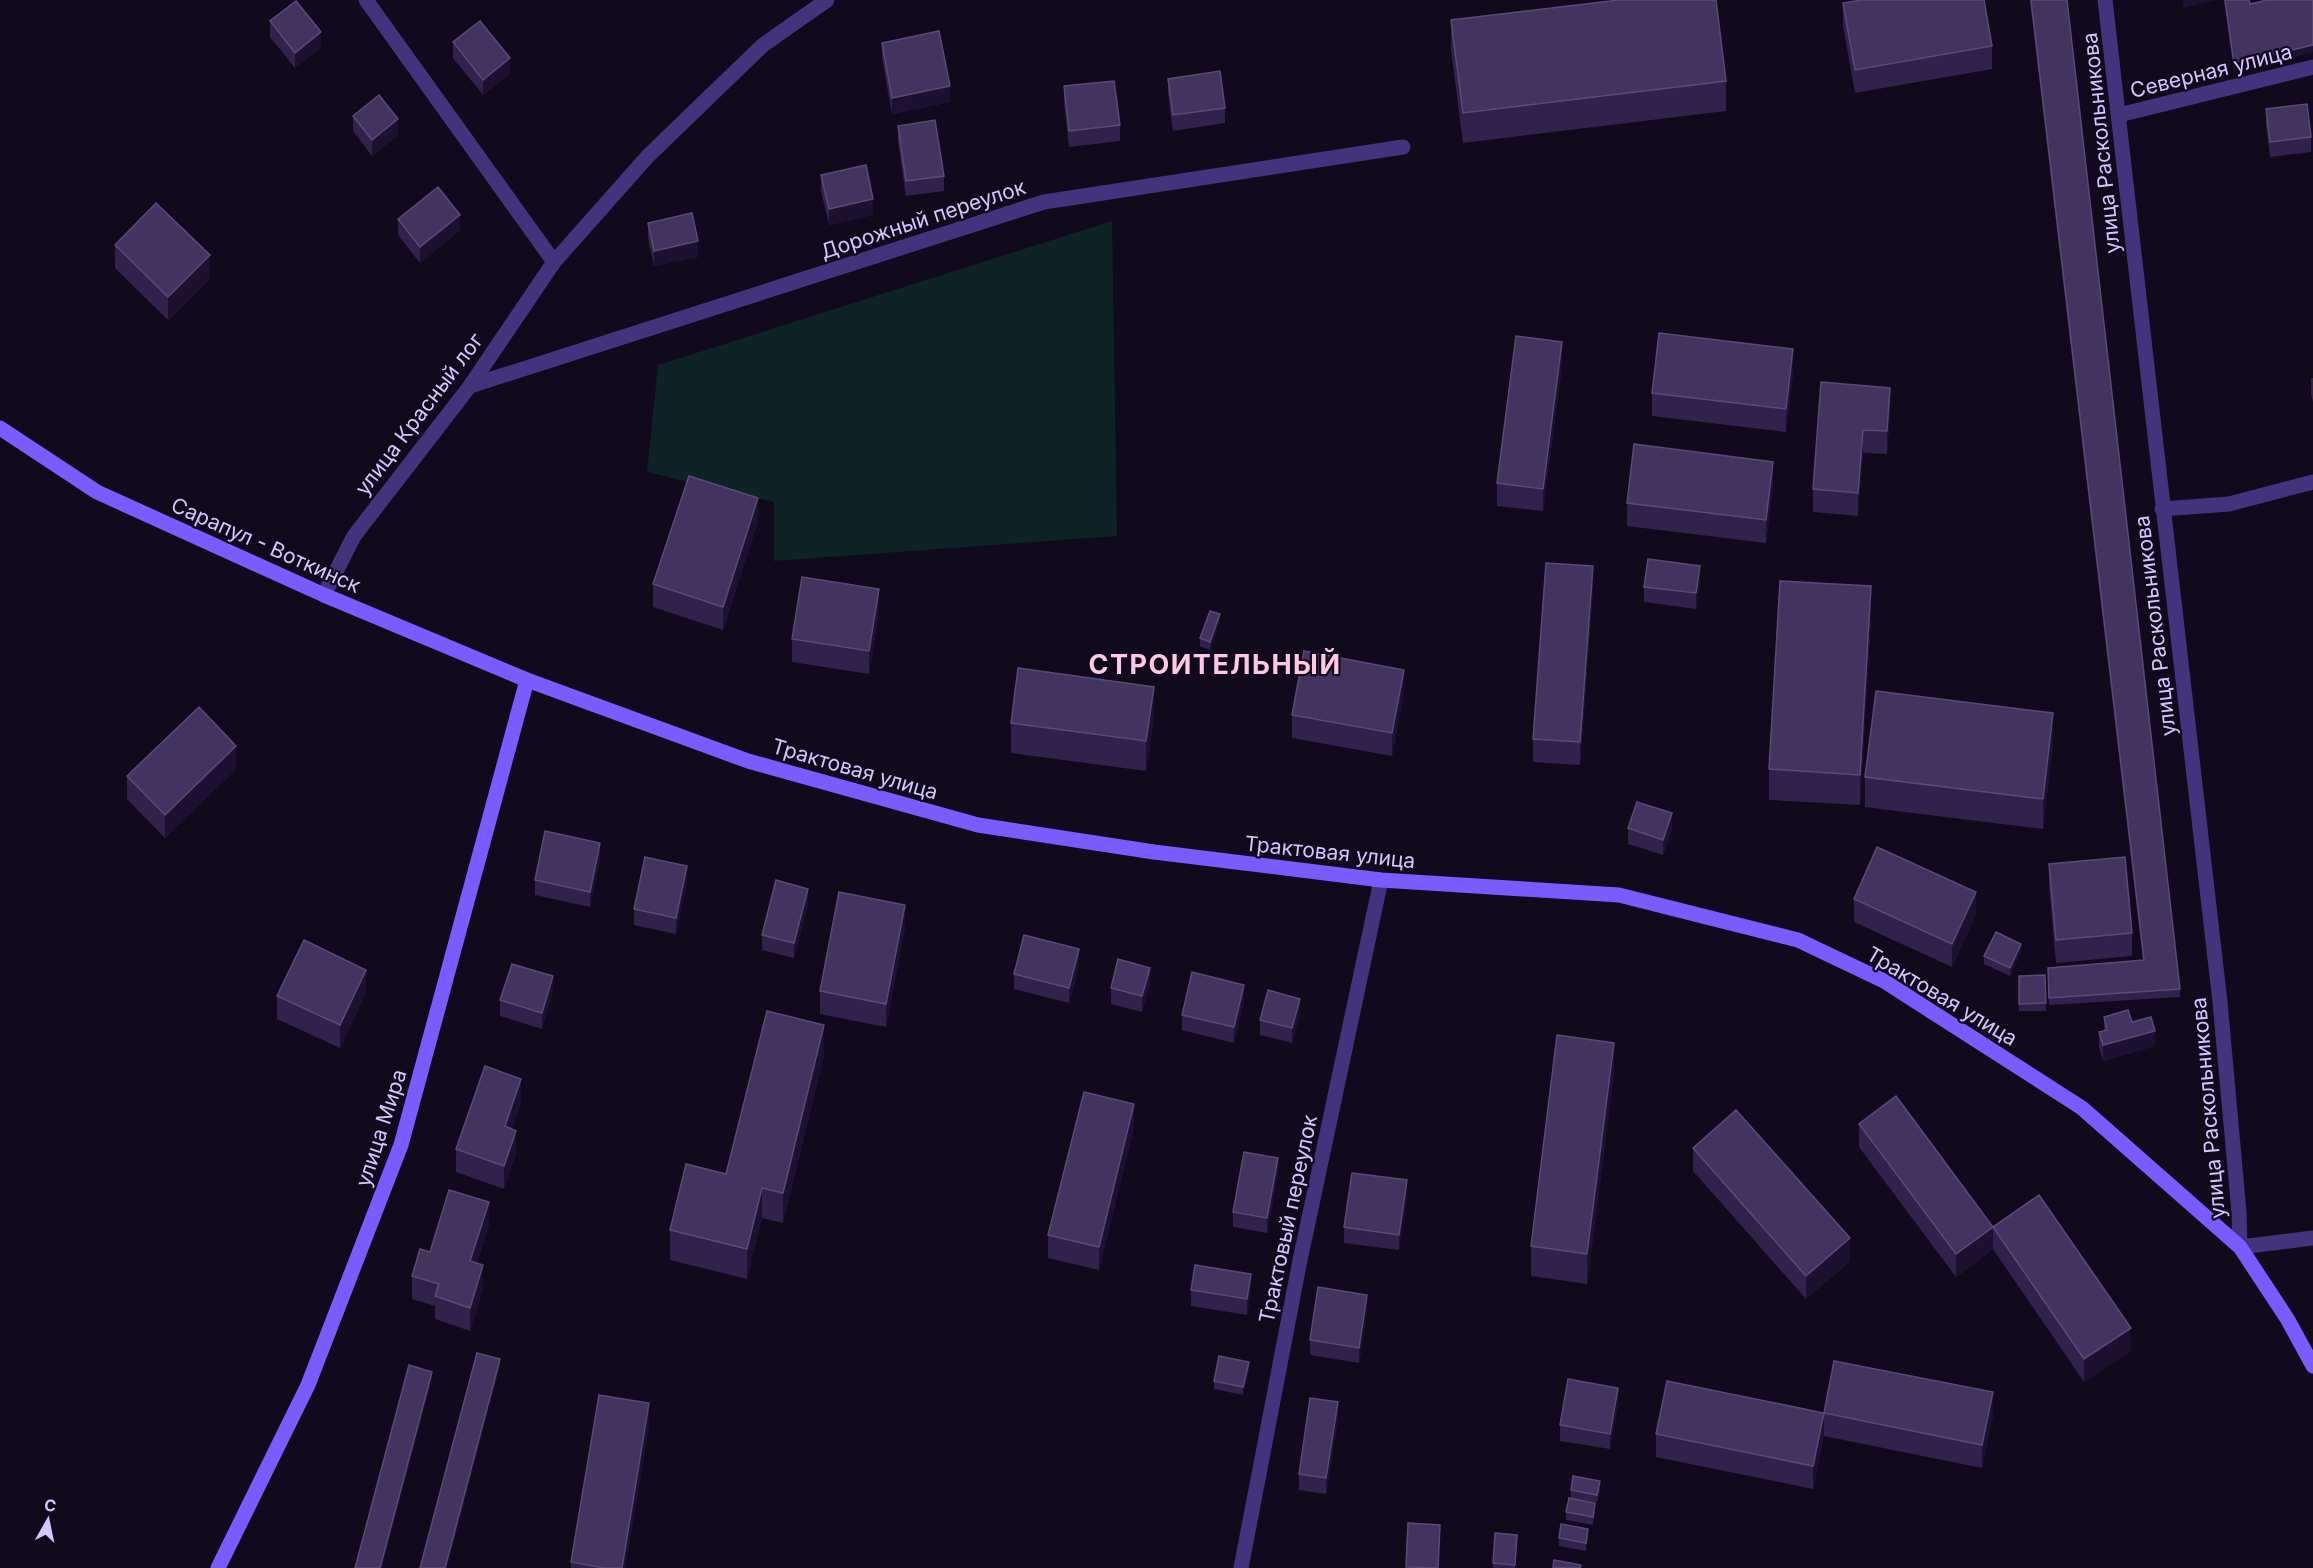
<svg xmlns="http://www.w3.org/2000/svg" width="2313" height="1568" font-family="Inter,sans-serif">
  <style>
    .green { fill: #0d2326 }
    .lines { fill: none; stroke-linecap: round; stroke-linejoin: round }
    .street { stroke: #41347c; stroke-width: 15 }
    .secondary { stroke: #785cff; stroke-width: 15 }
    .wall { fill: #30224b }
    .shaded-wall { fill: #1c1130 }
    .building { fill: #42345e; stroke: #594a77; stroke-width: 1.5 }
    .labels { text-anchor: middle; dominant-baseline: central; stroke-width: 4.5; stroke-linejoin: round; paint-order: stroke }
    .street-label { font-size: 21px; fill: #d4c5ff; stroke: #100a1c }
    .district-label { font-size: 27px; font-weight: bold; letter-spacing: 1.5px; fill: #ffc7e2; stroke: #100a1c }
  </style>
  <rect width="100%" height="100%" fill="#100a1c"/>
  <path class="green" d="M 1112,221 L 1117,536 L 774,561 L 774,502 L 647,472 L 658,365 Z"/>
  <g class="lines">
    <g class="street">
      <path d="M 366,0 L 554,262"/>
      <path d="M 2105,0 L 2220,1002 L 2239,1212 L 2240,1247 L 2313,1238"/>
      <path d="M 2119,115 L 2313,67"/>
      <path d="M 470,386 L 1044,202 L 1403,147"/>
      <path d="M 2162,509 L 2229,504 L 2313,482"/>
      <path d="M 324,595 L 354,536 L 470,386 L 554,262 L 648,156 L 763,45 L 827,0"/>
      <path d="M 1241,1568 L 1299,1265 L 1381,880"/>
    </g>
    <g class="secondary">
      <path d="M 0,428 L 97,492 L 324,595 L 527,680 L 748,761 L 978,825 L 1154,852 L 1381,880 L 1619,895 L 1798,940 L 1884,981 L 2082,1108 L 2240,1247 L 2288,1320 L 2313,1366"/>
      <path d="M 218,1568 L 308,1385 L 401,1145 L 527,680"/>
    </g>
  </g>
  <g class="wall">
    <path d="M 2030,0 L 2067,0 L 2180,989 L 2180,997 L 2049,1005 L 2048,968 L 2143,960 Z"/>
    <path d="M 2224,0 L 2249,0 L 2250,4 L 2313,0 L 2313,52 L 2234,71 Z"/>
    <path d="M 1843,3 L 1992,46 L 1992,69 L 1855,93 L 1843,26 Z"/>
    <path d="M 1451,20 L 1726,81 L 1726,111 L 1463,143 L 1451,50 Z"/>
    <path d="M 270,21 L 321,48 L 295,68 L 270,37 Z"/>
    <path d="M 453,42 L 510,74 L 483,95 L 453,58 Z"/>
    <path d="M 882,43 L 950,102 L 892,114 L 882,58 Z"/>
    <path d="M 1168,79 L 1225,108 L 1225,123 L 1173,131 L 1168,94 Z"/>
    <path d="M 1064,86 L 1120,125 L 1120,141 L 1069,147 L 1064,102 Z"/>
    <path d="M 2266,109 L 2311,137 L 2311,152 L 2270,157 L 2266,125 Z"/>
    <path d="M 353,116 L 398,135 L 372,156 L 353,131 Z"/>
    <path d="M 898,126 L 944,176 L 944,191 L 906,196 L 898,142 Z"/>
    <path d="M 821,175 L 873,215 L 829,225 L 821,191 Z"/>
    <path d="M 398,219 L 460,230 L 420,263 L 398,235 Z"/>
    <path d="M 648,223 L 698,257 L 654,266 L 648,238 Z"/>
    <path d="M 115,245 L 210,278 L 168,320 L 115,268 Z"/>
    <path d="M 1562,365 L 1543,511 L 1497,506 L 1497,483 Z"/>
    <path d="M 1793,372 L 1786,432 L 1652,416 L 1652,393 Z"/>
    <path d="M 2311,378 L 2313,378 L 2313,402 L 2311,394 Z"/>
    <path d="M 1821,382 L 1890,411 L 1887,454 L 1863,453 L 1858,516 L 1813,512 L 1813,489 Z"/>
    <path d="M 1773,485 L 1766,543 L 1627,526 L 1627,503 Z"/>
    <path d="M 758,521 L 723,630 L 653,607 L 653,584 Z"/>
    <path d="M 1700,581 L 1696,609 L 1644,602 L 1644,587 Z"/>
    <path d="M 1593,589 L 1580,765 L 1533,762 L 1533,739 Z"/>
    <path d="M 879,612 L 869,674 L 792,662 L 792,639 Z"/>
    <path d="M 1871,617 L 1860,805 L 1769,800 L 1769,769 Z"/>
    <path d="M 1220,621 L 1210,650 L 1200,646 L 1200,638 Z"/>
    <path d="M 1404,693 L 1392,756 L 1292,738 L 1292,715 Z"/>
    <path d="M 1154,717 L 1146,771 L 1011,753 L 1011,723 Z"/>
    <path d="M 2053,743 L 2043,829 L 1865,807 L 1865,777 Z"/>
    <path d="M 236,769 L 165,838 L 127,799 L 127,776 Z"/>
    <path d="M 1628,828 L 1672,829 L 1663,855 L 1628,844 Z"/>
    <path d="M 600,858 L 590,907 L 535,895 L 535,880 Z"/>
    <path d="M 2049,864 L 2132,933 L 2132,956 L 2056,963 L 2049,887 Z"/>
    <path d="M 687,882 L 676,934 L 634,925 L 634,909 Z"/>
    <path d="M 1854,899 L 1976,915 L 1952,967 L 1854,922 Z"/>
    <path d="M 808,904 L 794,958 L 762,950 L 762,935 Z"/>
    <path d="M 905,928 L 886,1027 L 820,1014 L 820,991 Z"/>
    <path d="M 2021,952 L 2010,976 L 1984,964 L 1984,956 Z"/>
    <path d="M 1079,965 L 1069,1003 L 1014,989 L 1014,974 Z"/>
    <path d="M 2045,975 L 2046,1011 L 2019,1011 L 2019,976 Z"/>
    <path d="M 1150,983 L 1142,1012 L 1111,1004 L 1111,988 Z"/>
    <path d="M 553,991 L 542,1029 L 500,1016 L 500,1000 Z"/>
    <path d="M 366,993 L 340,1048 L 277,1019 L 277,996 Z"/>
    <path d="M 1244,1000 L 1234,1043 L 1182,1030 L 1182,1015 Z"/>
    <path d="M 1300,1014 L 1292,1043 L 1260,1035 L 1260,1020 Z"/>
    <path d="M 2104,1017 L 2132,1022 L 2155,1046 L 2103,1061 L 2099,1047 L 2099,1032 L 2104,1031 Z"/>
    <path d="M 824,1055 L 783,1223 L 762,1218 L 747,1279 L 670,1260 L 670,1230 L 726,1174 Z"/>
    <path d="M 1614,1073 L 1587,1284 L 1531,1276 L 1531,1246 Z"/>
    <path d="M 521,1102 L 512,1129 L 516,1154 L 504,1189 L 456,1172 L 456,1149 Z"/>
    <path d="M 1859,1124 L 1993,1227 L 2131,1351 L 2084,1382 L 1993,1249 L 1956,1277 L 1859,1147 Z"/>
    <path d="M 1134,1127 L 1099,1270 L 1048,1258 L 1048,1235 Z"/>
    <path d="M 1693,1148 L 1850,1261 L 1806,1299 L 1693,1171 Z"/>
    <path d="M 1278,1173 L 1267,1233 L 1233,1227 L 1233,1212 Z"/>
    <path d="M 1407,1196 L 1399,1250 L 1344,1243 L 1344,1227 Z"/>
    <path d="M 489,1225 L 477,1263 L 483,1288 L 470,1331 L 435,1319 L 435,1306 L 412,1299 L 412,1276 L 430,1252 Z"/>
    <path d="M 1251,1289 L 1247,1315 L 1191,1306 L 1191,1290 Z"/>
    <path d="M 1367,1311 L 1359,1363 L 1310,1355 L 1310,1340 Z"/>
    <path d="M 1249,1370 L 1243,1395 L 1214,1389 L 1214,1381 Z"/>
    <path d="M 1618,1403 L 1610,1449 L 1560,1441 L 1560,1425 Z"/>
    <path d="M 1824,1413 L 1993,1415 L 1982,1468 L 1824,1436 L 1813,1489 L 1656,1457 L 1656,1434 Z"/>
    <path d="M 1338,1418 L 1326,1494 L 1299,1490 L 1299,1474 Z"/>
    <path d="M 649,1426 L 625,1568 L 571,1568 L 571,1562 Z"/>
    <path d="M 1600,1489 L 1597,1502 L 1571,1498 L 1571,1490 Z"/>
    <path d="M 1595,1511 L 1593,1525 L 1566,1520 L 1566,1512 Z"/>
    <path d="M 1588,1537 L 1586,1551 L 1559,1546 L 1559,1538 Z"/>
    <path d="M 1517,1543 L 1515,1568 L 1493,1568 L 1493,1563 Z"/>
  </g>
  <g class="shaded-wall">
    <path d="M 2183,0 L 2216,0 L 2183,8 Z"/>
    <path d="M 321,32 L 321,48 L 295,68 L 295,53 Z"/>
    <path d="M 2313,45 L 2313,52 L 2234,71 L 2234,64 Z"/>
    <path d="M 510,58 L 510,74 L 483,95 L 483,80 Z"/>
    <path d="M 950,86 L 950,102 L 892,114 L 892,98 Z"/>
    <path d="M 398,119 L 398,135 L 372,156 L 372,140 Z"/>
    <path d="M 873,199 L 873,215 L 829,225 L 829,209 Z"/>
    <path d="M 460,215 L 460,230 L 420,263 L 420,247 Z"/>
    <path d="M 698,241 L 698,257 L 654,266 L 654,251 Z"/>
    <path d="M 210,255 L 210,278 L 168,320 L 168,297 Z"/>
    <path d="M 1562,342 L 1562,365 L 1543,511 L 1543,489 Z"/>
    <path d="M 1793,349 L 1793,372 L 1786,432 L 1786,409 Z"/>
    <path d="M 1890,388 L 1890,411 L 1887,454 L 1887,431 Z"/>
    <path d="M 1863,430 L 1863,453 L 1858,516 L 1858,493 Z"/>
    <path d="M 1773,462 L 1773,485 L 1766,543 L 1766,520 Z"/>
    <path d="M 758,498 L 758,521 L 723,630 L 723,607 Z"/>
    <path d="M 1593,566 L 1593,589 L 1580,765 L 1580,742 Z"/>
    <path d="M 1700,566 L 1700,581 L 1696,609 L 1696,593 Z"/>
    <path d="M 1871,586 L 1871,617 L 1860,805 L 1860,775 Z"/>
    <path d="M 879,589 L 879,612 L 869,674 L 869,651 Z"/>
    <path d="M 1220,614 L 1220,621 L 1210,650 L 1210,642 Z"/>
    <path d="M 1404,670 L 1404,693 L 1392,756 L 1392,733 Z"/>
    <path d="M 1154,687 L 1154,717 L 1146,771 L 1146,741 Z"/>
    <path d="M 2053,713 L 2053,743 L 2043,829 L 2043,799 Z"/>
    <path d="M 236,746 L 236,769 L 165,838 L 165,815 Z"/>
    <path d="M 1672,813 L 1672,829 L 1663,855 L 1663,840 Z"/>
    <path d="M 600,843 L 600,858 L 590,907 L 590,892 Z"/>
    <path d="M 687,866 L 687,882 L 676,934 L 676,918 Z"/>
    <path d="M 808,889 L 808,904 L 794,958 L 794,943 Z"/>
    <path d="M 1976,892 L 1976,915 L 1952,967 L 1952,944 Z"/>
    <path d="M 905,905 L 905,928 L 886,1027 L 886,1004 Z"/>
    <path d="M 2021,944 L 2021,952 L 2010,976 L 2010,968 Z"/>
    <path d="M 1079,949 L 1079,965 L 1069,1003 L 1069,988 Z"/>
    <path d="M 1150,968 L 1150,983 L 1142,1012 L 1142,996 Z"/>
    <path d="M 366,970 L 366,993 L 340,1048 L 340,1025 Z"/>
    <path d="M 553,976 L 553,991 L 542,1029 L 542,1013 Z"/>
    <path d="M 1244,985 L 1244,1000 L 1234,1043 L 1234,1027 Z"/>
    <path d="M 1300,999 L 1300,1014 L 1292,1043 L 1292,1028 Z"/>
    <path d="M 824,1025 L 824,1055 L 783,1223 L 783,1193 Z"/>
    <path d="M 2155,1031 L 2155,1046 L 2103,1061 L 2103,1045 Z"/>
    <path d="M 1614,1043 L 1614,1073 L 1587,1284 L 1587,1254 Z"/>
    <path d="M 521,1079 L 521,1102 L 505,1149 L 505,1126 Z"/>
    <path d="M 1134,1104 L 1134,1127 L 1099,1270 L 1099,1247 Z"/>
    <path d="M 516,1131 L 516,1154 L 504,1189 L 504,1166 Z"/>
    <path d="M 1278,1158 L 1278,1173 L 1267,1233 L 1267,1218 Z"/>
    <path d="M 1407,1180 L 1407,1196 L 1399,1250 L 1399,1235 Z"/>
    <path d="M 762,1188 L 762,1218 L 747,1279 L 747,1249 Z"/>
    <path d="M 489,1202 L 489,1225 L 470,1284 L 470,1261 Z"/>
    <path d="M 1993,1227 L 1993,1249 L 1956,1277 L 1956,1254 Z"/>
    <path d="M 1850,1238 L 1850,1261 L 1806,1299 L 1806,1276 Z"/>
    <path d="M 483,1265 L 483,1288 L 470,1331 L 470,1308 Z"/>
    <path d="M 1251,1274 L 1251,1289 L 1247,1315 L 1247,1299 Z"/>
    <path d="M 1367,1295 L 1367,1311 L 1359,1363 L 1359,1348 Z"/>
    <path d="M 2131,1328 L 2131,1351 L 2084,1382 L 2084,1359 Z"/>
    <path d="M 500,1359 L 500,1367 L 447,1568 L 445,1568 Z"/>
    <path d="M 1249,1362 L 1249,1370 L 1243,1395 L 1243,1387 Z"/>
    <path d="M 432,1372 L 432,1380 L 382,1568 L 380,1568 Z"/>
    <path d="M 1618,1388 L 1618,1403 L 1610,1449 L 1610,1434 Z"/>
    <path d="M 1993,1392 L 1993,1415 L 1982,1468 L 1982,1445 Z"/>
    <path d="M 1338,1402 L 1338,1418 L 1326,1494 L 1326,1478 Z"/>
    <path d="M 649,1403 L 649,1426 L 625,1568 L 622,1568 Z"/>
    <path d="M 1824,1413 L 1824,1436 L 1813,1489 L 1813,1466 Z"/>
    <path d="M 1595,1503 L 1595,1511 L 1593,1525 L 1593,1517 Z"/>
    <path d="M 1588,1529 L 1588,1537 L 1586,1551 L 1586,1543 Z"/>
  </g>
  <g class="building">
    <path d="M 1619,0 L 1716,0 L 1726,81 L 1463,113 L 1451,20 Z"/>
    <path d="M 1862,0 L 1984,0 L 1992,46 L 1855,70 L 1843,3 Z"/>
    <path d="M 2031,0 L 2067,0 L 2180,989 L 2049,998 L 2048,968 L 2144,960 Z"/>
    <path d="M 2225,0 L 2249,0 L 2250,4 L 2267,0 L 2313,0 L 2313,45 L 2234,64 Z"/>
    <path d="M 296,1 L 321,32 L 295,53 L 270,21 Z"/>
    <path d="M 480,21 L 510,58 L 483,80 L 453,42 Z"/>
    <path d="M 939,31 L 950,86 L 892,98 L 882,43 Z"/>
    <path d="M 1220,71 L 1225,108 L 1173,115 L 1168,79 Z"/>
    <path d="M 1114,81 L 1120,125 L 1069,131 L 1064,86 Z"/>
    <path d="M 379,95 L 398,119 L 372,140 L 353,116 Z"/>
    <path d="M 2307,104 L 2311,137 L 2270,142 L 2266,109 Z"/>
    <path d="M 935,120 L 944,176 L 906,181 L 898,126 Z"/>
    <path d="M 866,165 L 873,199 L 829,209 L 821,175 Z"/>
    <path d="M 438,187 L 460,215 L 420,247 L 398,219 Z"/>
    <path d="M 156,203 L 210,255 L 168,297 L 115,245 Z"/>
    <path d="M 692,213 L 698,241 L 654,251 L 648,223 Z"/>
    <path d="M 1659,333 L 1793,349 L 1786,409 L 1652,393 Z"/>
    <path d="M 1516,336 L 1562,342 L 1543,489 L 1497,483 Z"/>
    <path d="M 1821,382 L 1890,388 L 1887,431 L 1863,430 L 1858,493 L 1813,489 Z"/>
    <path d="M 1634,444 L 1773,462 L 1766,520 L 1627,503 Z"/>
    <path d="M 689,476 L 758,498 L 723,607 L 653,584 Z"/>
    <path d="M 1648,559 L 1700,566 L 1696,593 L 1644,587 Z"/>
    <path d="M 1546,563 L 1593,566 L 1580,742 L 1533,739 Z"/>
    <path d="M 802,577 L 879,589 L 869,651 L 792,639 Z"/>
    <path d="M 1780,581 L 1871,586 L 1860,775 L 1769,769 Z"/>
    <path d="M 1210,611 L 1220,614 L 1210,642 L 1200,638 Z"/>
    <path d="M 1304,651 L 1404,670 L 1392,733 L 1292,715 Z"/>
    <path d="M 1018,668 L 1154,687 L 1146,741 L 1011,723 Z"/>
    <path d="M 1876,691 L 2053,713 L 2043,799 L 1865,777 Z"/>
    <path d="M 199,707 L 236,746 L 165,815 L 127,776 Z"/>
    <path d="M 1637,802 L 1672,813 L 1663,840 L 1628,828 Z"/>
    <path d="M 545,831 L 600,843 L 590,892 L 535,880 Z"/>
    <path d="M 1877,847 L 1976,892 L 1952,944 L 1854,899 Z"/>
    <path d="M 645,857 L 687,866 L 676,918 L 634,909 Z"/>
    <path d="M 2125,857 L 2132,933 L 2056,940 L 2049,864 Z"/>
    <path d="M 776,880 L 808,889 L 794,943 L 762,935 Z"/>
    <path d="M 839,892 L 905,905 L 886,1004 L 820,991 Z"/>
    <path d="M 1996,932 L 2021,944 L 2010,968 L 1984,956 Z"/>
    <path d="M 1024,935 L 1079,949 L 1069,988 L 1014,974 Z"/>
    <path d="M 304,940 L 366,970 L 340,1025 L 277,996 Z"/>
    <path d="M 1118,959 L 1150,968 L 1142,996 L 1111,988 Z"/>
    <path d="M 512,964 L 553,976 L 542,1013 L 500,1000 Z"/>
    <path d="M 1192,972 L 1244,985 L 1234,1027 L 1182,1015 Z"/>
    <path d="M 2045,975 L 2046,1003 L 2019,1004 L 2019,976 Z"/>
    <path d="M 1268,990 L 1300,999 L 1292,1028 L 1260,1020 Z"/>
    <path d="M 2128,1010 L 2132,1022 L 2151,1017 L 2155,1031 L 2103,1045 L 2099,1032 L 2107,1030 L 2104,1017 Z"/>
    <path d="M 767,1011 L 824,1025 L 783,1193 L 762,1188 L 747,1249 L 670,1230 L 686,1164 L 726,1174 Z"/>
    <path d="M 1557,1035 L 1614,1043 L 1587,1254 L 1531,1246 Z"/>
    <path d="M 485,1066 L 521,1079 L 505,1126 L 516,1131 L 504,1166 L 456,1149 Z"/>
    <path d="M 1084,1092 L 1134,1104 L 1099,1247 L 1048,1235 Z"/>
    <path d="M 1896,1096 L 1993,1227 L 1956,1254 L 1859,1124 Z"/>
    <path d="M 1736,1110 L 1850,1238 L 1806,1276 L 1693,1148 Z"/>
    <path d="M 1244,1152 L 1278,1158 L 1267,1218 L 1233,1212 Z"/>
    <path d="M 1352,1173 L 1407,1180 L 1399,1235 L 1344,1227 Z"/>
    <path d="M 449,1190 L 489,1202 L 470,1261 L 483,1265 L 470,1308 L 435,1296 L 439,1284 L 412,1276 L 420,1249 L 430,1252 Z"/>
    <path d="M 2039,1195 L 2131,1328 L 2084,1359 L 1993,1227 Z"/>
    <path d="M 1195,1265 L 1251,1274 L 1247,1299 L 1191,1290 Z"/>
    <path d="M 1318,1287 L 1367,1295 L 1359,1348 L 1310,1340 Z"/>
    <path d="M 477,1353 L 500,1359 L 445,1568 L 420,1568 Z"/>
    <path d="M 1219,1356 L 1249,1362 L 1243,1387 L 1214,1381 Z"/>
    <path d="M 1834,1361 L 1993,1392 L 1982,1445 L 1824,1413 Z"/>
    <path d="M 409,1365 L 432,1372 L 380,1568 L 355,1568 Z"/>
    <path d="M 1568,1379 L 1618,1388 L 1610,1434 L 1560,1425 Z"/>
    <path d="M 1667,1381 L 1824,1413 L 1813,1466 L 1656,1434 Z"/>
    <path d="M 599,1395 L 649,1403 L 622,1568 L 604,1568 L 571,1562 Z"/>
    <path d="M 1310,1398 L 1338,1402 L 1326,1478 L 1299,1474 Z"/>
    <path d="M 1573,1476 L 1600,1481 L 1597,1495 L 1571,1490 Z"/>
    <path d="M 1569,1498 L 1595,1503 L 1593,1517 L 1566,1512 Z"/>
    <path d="M 1408,1523 L 1440,1525 L 1438,1568 L 1406,1567 Z"/>
    <path d="M 1561,1524 L 1588,1529 L 1586,1543 L 1559,1538 Z"/>
    <path d="M 1495,1533 L 1517,1535 L 1515,1565 L 1493,1563 Z"/>
    <path d="M 1554,1560 L 1581,1565 L 1580,1568 L 1553,1568 Z"/>
  </g>
  <g class="labels">
    <g class="street-label">
      <text transform="translate(2211 71) rotate(-14)">Северная улица</text>
      <text transform="translate(2101 143) rotate(-96)">улица Раскольникова</text>
      <text transform="translate(923 219) rotate(-18)">Дорожный переулок</text>
      <text transform="translate(419 414) rotate(-53)">улица Красный лог</text>
      <text transform="translate(266 545) rotate(24)">Сарапул - Воткинск</text>
      <text transform="translate(2155 626) rotate(-97)">улица Раскольникова</text>
      <text transform="translate(855 769) rotate(16)">Трактовая улица</text>
      <text transform="translate(1330 852) rotate(6)">Трактовая улица</text>
      <text transform="translate(1942 996) rotate(31)">Трактовая улица</text>
      <text transform="translate(2208 1108) rotate(-95)">улица Раскольникова</text>
      <text transform="translate(381 1128) rotate(-72)">улица Мира</text>
      <text transform="translate(1288 1219) rotate(-78)">Трактовый переулок</text>
    </g>
    <g class="district-label">
      <text x="1215" y="664">СТРОИТЕЛЬНЫЙ</text>
    </g>
  </g>
  <g transform="translate(48 1520) rotate(9)" stroke="#100a1c" stroke-width="4.5" paint-order="stroke">
  <path d="M0-4.5L10 22L0 15L-10 22Z" fill="#d4c5ff"/>
  <text y="-9" font-size="16" font-weight="bold" text-anchor="middle" fill="#d4c5ff">С</text>
  </g>
</svg>
